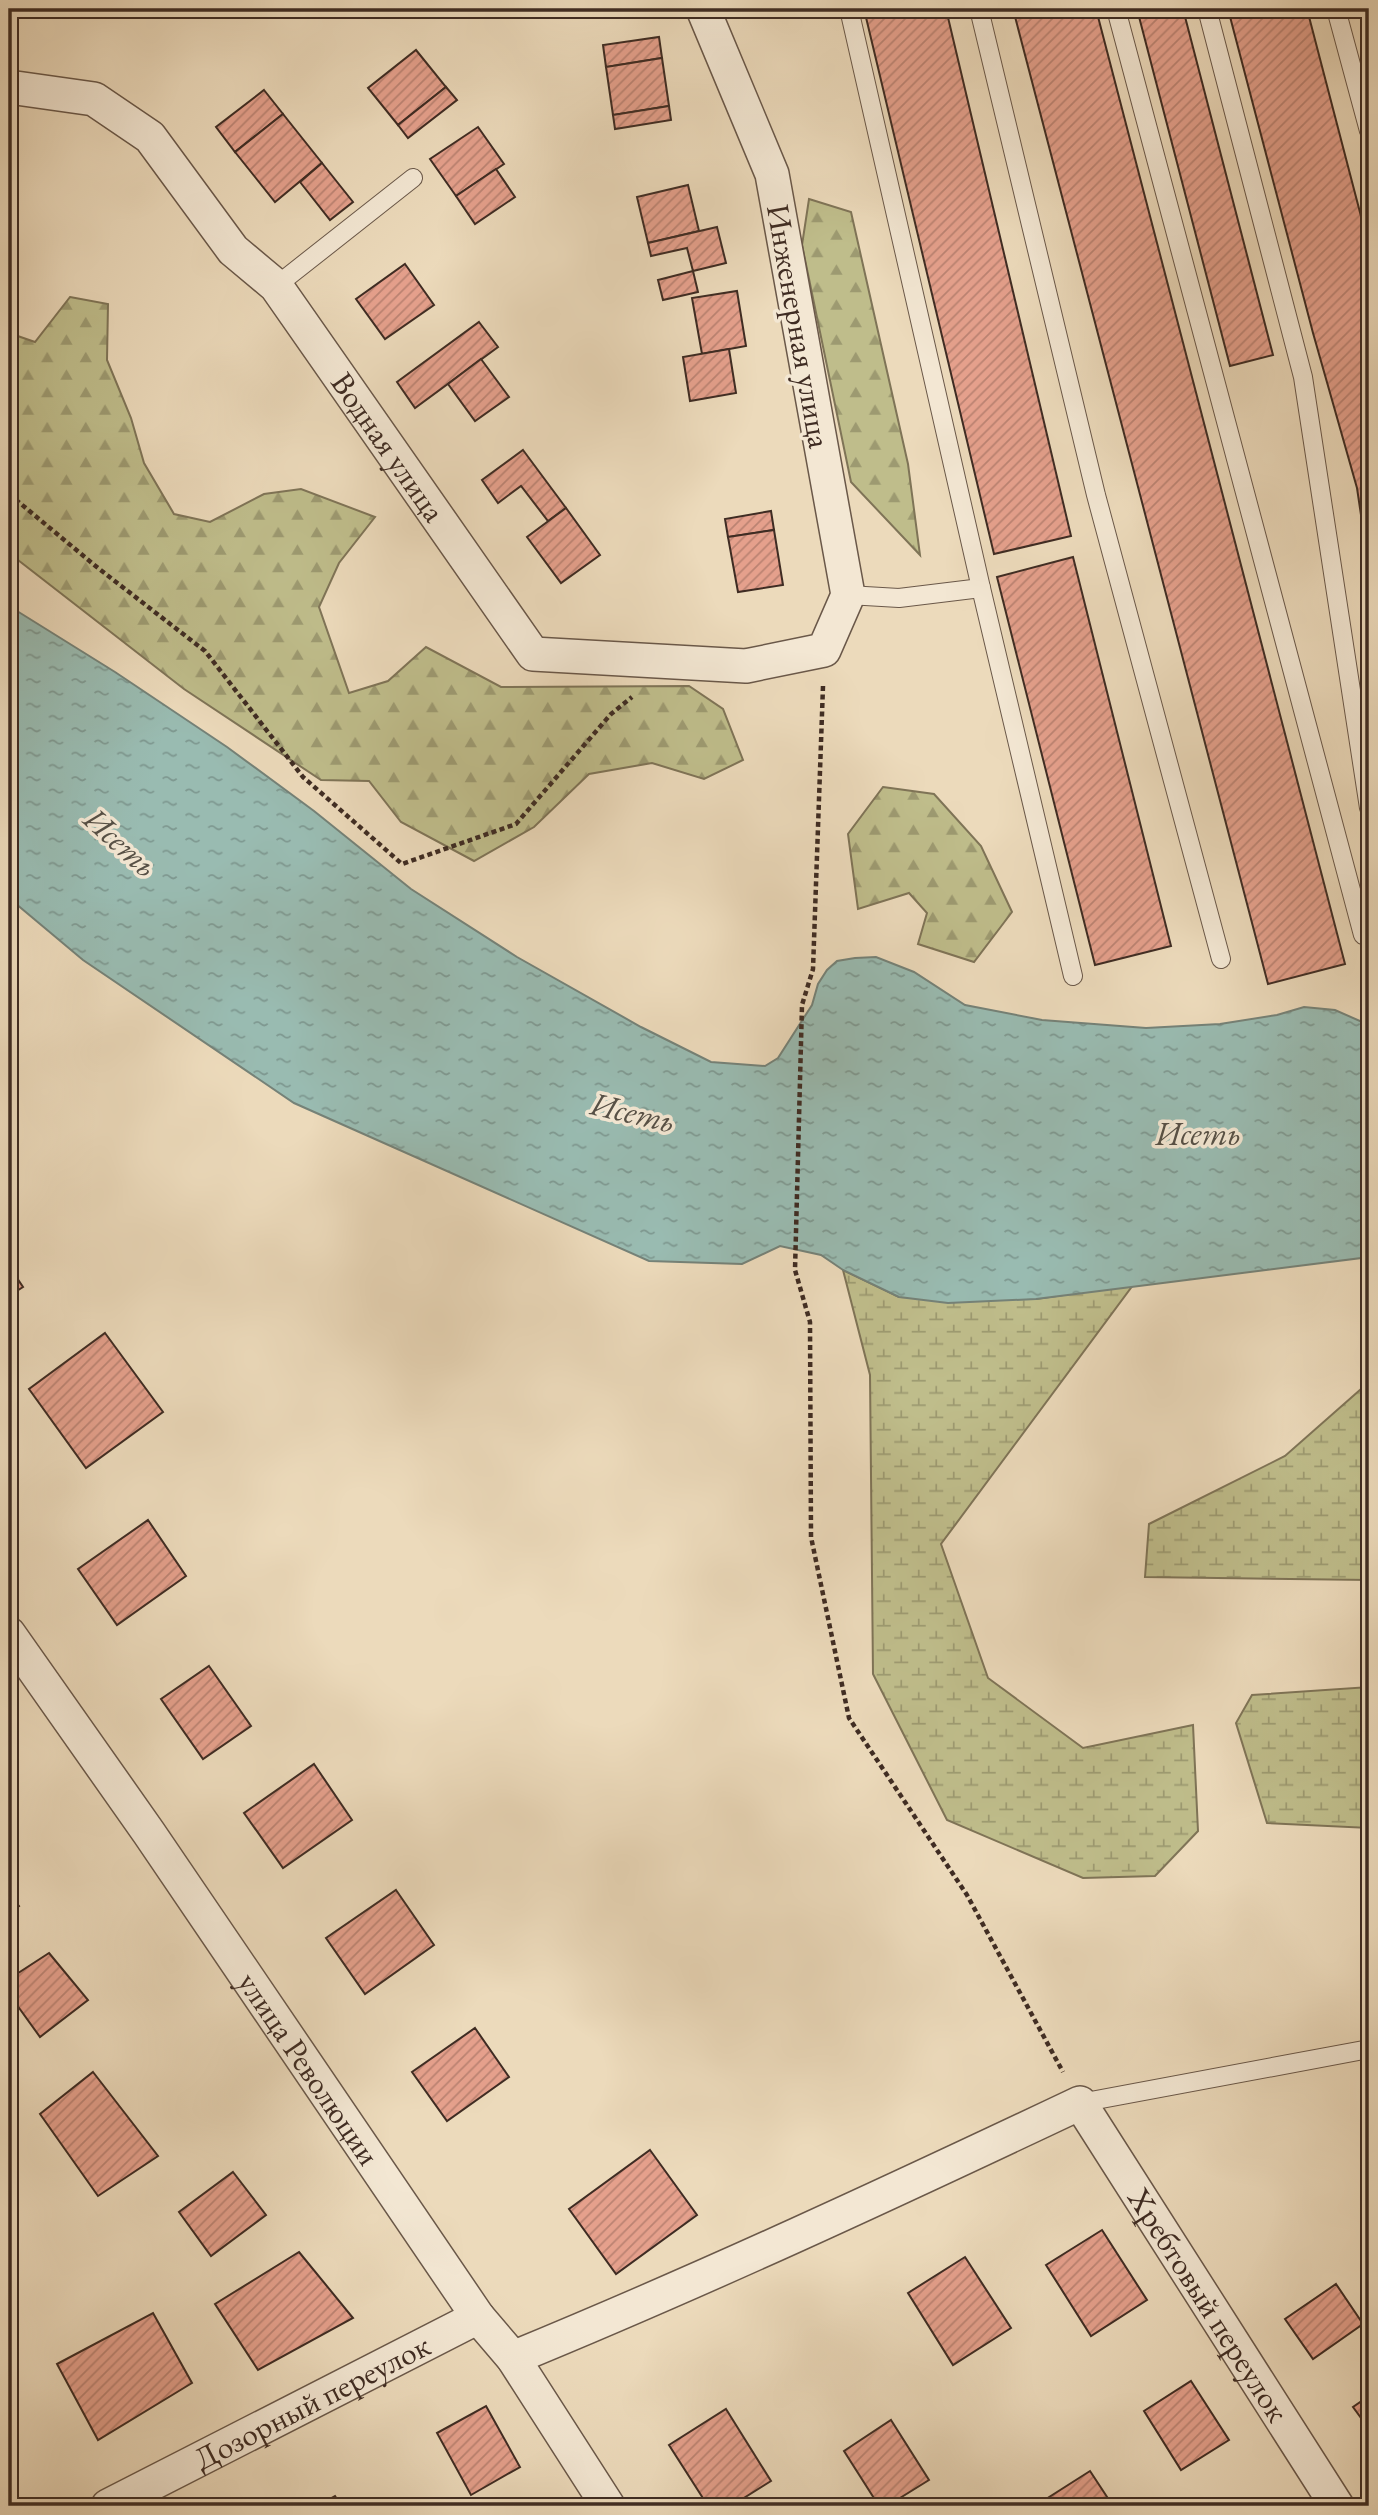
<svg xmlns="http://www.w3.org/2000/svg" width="1378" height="2515" font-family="'EB Garamond',serif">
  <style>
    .forest { fill: url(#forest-firs); stroke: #7f7457; stroke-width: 2 }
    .wetland { fill: url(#wetland-marsh); stroke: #7f7457; stroke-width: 2 }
    .water { fill: url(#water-ripples); stroke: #758278; stroke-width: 2 }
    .building { fill: url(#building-hatch); stroke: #3f2c23; stroke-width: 2 }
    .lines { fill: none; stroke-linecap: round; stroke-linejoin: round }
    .lane-casing { stroke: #6a5849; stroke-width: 20 }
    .street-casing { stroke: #6a5849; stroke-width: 36 }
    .path { stroke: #3f2c23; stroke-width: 4.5; stroke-dasharray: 5 3.5; stroke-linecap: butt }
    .lane { stroke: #f3e7d3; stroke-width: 18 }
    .street { stroke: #f3e7d3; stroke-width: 33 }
    .labels { text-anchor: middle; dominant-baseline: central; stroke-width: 7; stroke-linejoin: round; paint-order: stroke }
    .street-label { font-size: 32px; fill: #3f2c23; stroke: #f3e7d3 }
    .water-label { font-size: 33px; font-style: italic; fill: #565046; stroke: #f3e7d3 }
  </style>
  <defs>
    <pattern id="forest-firs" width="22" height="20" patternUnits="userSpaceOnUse" patternTransform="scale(1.75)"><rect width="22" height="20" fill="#bfbd8b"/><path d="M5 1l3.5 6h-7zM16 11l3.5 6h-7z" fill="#9d9a71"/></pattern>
    <pattern id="wetland-marsh" width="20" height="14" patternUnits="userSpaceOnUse" patternTransform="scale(1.75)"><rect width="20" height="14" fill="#bfbd8b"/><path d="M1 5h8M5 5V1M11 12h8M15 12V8" fill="none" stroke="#9d9a71"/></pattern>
    <pattern id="water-ripples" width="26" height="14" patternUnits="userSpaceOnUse" patternTransform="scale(1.75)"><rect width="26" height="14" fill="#99bbb1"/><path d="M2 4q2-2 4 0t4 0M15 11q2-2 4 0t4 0" fill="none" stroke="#7e9890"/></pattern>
    <pattern id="building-hatch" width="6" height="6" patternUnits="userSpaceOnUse" patternTransform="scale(1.75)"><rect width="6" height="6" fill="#e5a08c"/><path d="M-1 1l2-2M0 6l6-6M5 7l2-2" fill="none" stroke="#bb8372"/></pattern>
  </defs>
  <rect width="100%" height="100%" fill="#ecdabb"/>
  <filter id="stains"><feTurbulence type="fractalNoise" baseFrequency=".00286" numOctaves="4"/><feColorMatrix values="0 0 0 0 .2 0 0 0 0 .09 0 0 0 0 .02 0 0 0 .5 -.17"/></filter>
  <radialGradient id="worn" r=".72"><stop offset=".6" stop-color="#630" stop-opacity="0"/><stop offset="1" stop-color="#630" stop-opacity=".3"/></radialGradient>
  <g class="forest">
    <path d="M 809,199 L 851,212 L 908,464 L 920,555 L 851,482 L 802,245 Z"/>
    <path d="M 70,297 L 108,304 L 107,360 L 131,418 L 144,463 L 174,514 L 210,522 L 264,494 L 301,489 L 375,517 L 339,563 L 319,607 L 349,693 L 388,681 L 426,647 L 501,687 L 689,686 L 723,709 L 743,760 L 704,779 L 652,763 L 589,774 L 534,827 L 474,861 L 401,822 L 369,781 L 321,780 L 184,689 L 9,553 L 9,333 L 35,342 Z"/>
    <path d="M 883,787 L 934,794 L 981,846 L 1012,912 L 974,962 L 918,944 L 927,913 L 909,893 L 858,909 L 848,834 Z"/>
  </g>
  <g class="wetland">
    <path d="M 843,1270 L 899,1297 L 1036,1299 L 1133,1285 L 941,1544 L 988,1678 L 1083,1748 L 1193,1725 L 1198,1831 L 1155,1876 L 1083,1878 L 947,1820 L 873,1674 L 870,1375 Z"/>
    <path d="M 1369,1382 L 1369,1580 L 1145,1577 L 1149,1524 L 1285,1456 Z"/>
    <path d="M 1369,1687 L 1369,1828 L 1267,1823 L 1236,1723 L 1252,1695 Z"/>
  </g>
  <path class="water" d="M 9,606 L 115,672 L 227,747 L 314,811 L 411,889 L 517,957 L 641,1027 L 711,1062 L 765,1066 L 778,1058 L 812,1005 L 818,984 L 827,970 L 837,961 L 855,958 L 876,957 L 914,972 L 965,1005 L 1042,1020 L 1146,1028 L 1220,1024 L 1277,1015 L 1304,1007 L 1335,1010 L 1369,1025 L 1369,1257 L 1036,1299 L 948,1303 L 899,1297 L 843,1270 L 821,1255 L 780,1246 L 742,1264 L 649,1261 L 294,1103 L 83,960 L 9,898 Z"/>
  <g class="building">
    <path d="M 864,9 L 946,9 L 1071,536 L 994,554 Z"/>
    <path d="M 1013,9 L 1096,9 L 1345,964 L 1268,984 Z"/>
    <path d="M 1137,9 L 1183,9 L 1273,355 L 1230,366 Z"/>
    <path d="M 1228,9 L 1307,9 L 1369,247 L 1369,569 L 1357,488 L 1313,333 Z"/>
    <path d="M 659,37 L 662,58 L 606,67 L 603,45 Z"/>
    <path d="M 416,50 L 446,87 L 398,125 L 368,88 Z"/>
    <path d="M 662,58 L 669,106 L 613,115 L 606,67 Z"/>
    <path d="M 446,87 L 457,100 L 408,138 L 398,125 Z"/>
    <path d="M 264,90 L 283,114 L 235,152 L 216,127 Z"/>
    <path d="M 669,106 L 671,120 L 615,129 L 613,115 Z"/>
    <path d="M 283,114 L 322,163 L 275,202 L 235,152 Z"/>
    <path d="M 478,127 L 504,164 L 456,196 L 430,159 Z"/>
    <path d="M 322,163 L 353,202 L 330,220 L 300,182 Z"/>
    <path d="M 496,169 L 515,197 L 475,224 L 456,196 Z"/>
    <path d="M 688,185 L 699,231 L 648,243 L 637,197 Z"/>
    <path d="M 717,227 L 726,263 L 693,271 L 687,248 L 651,256 L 648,243 Z"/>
    <path d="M 405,264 L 434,305 L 385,339 L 356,299 Z"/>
    <path d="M 693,271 L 698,292 L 663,300 L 658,280 Z"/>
    <path d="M 737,291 L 746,346 L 702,354 L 692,298 Z"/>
    <path d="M 479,322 L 498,347 L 415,408 L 397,382 Z"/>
    <path d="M 729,349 L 736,393 L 690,401 L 683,357 Z"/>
    <path d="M 481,359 L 509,397 L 475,421 L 448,384 Z"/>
    <path d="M 523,450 L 566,508 L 548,521 L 521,486 L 498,503 L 482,480 Z"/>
    <path d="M 566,508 L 600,555 L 561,583 L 527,537 Z"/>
    <path d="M 771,511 L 774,530 L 728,537 L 725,519 Z"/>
    <path d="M 774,530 L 783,585 L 738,592 L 728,537 Z"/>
    <path d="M 1073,557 L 1171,946 L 1095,965 L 997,577 Z"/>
    <path d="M 9,1266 L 23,1287 L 9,1296 Z"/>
    <path d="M 105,1333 L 163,1412 L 86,1468 L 29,1389 Z"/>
    <path d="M 148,1520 L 186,1576 L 117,1625 L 78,1569 Z"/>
    <path d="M 209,1666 L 251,1726 L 203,1759 L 161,1699 Z"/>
    <path d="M 314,1764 L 352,1820 L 283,1868 L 244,1813 Z"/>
    <path d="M 396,1890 L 434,1945 L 365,1994 L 326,1938 Z"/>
    <path d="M 9,1894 L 19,1906 L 9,1914 Z"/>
    <path d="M 49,1953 L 88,2000 L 40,2037 L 9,1994 L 9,1979 Z"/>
    <path d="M 475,2028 L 509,2077 L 447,2121 L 412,2072 Z"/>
    <path d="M 93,2072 L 158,2156 L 98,2196 L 40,2114 Z"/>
    <path d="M 650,2150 L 697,2215 L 616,2274 L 569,2209 Z"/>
    <path d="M 233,2172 L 266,2215 L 211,2256 L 179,2212 Z"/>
    <path d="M 1102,2230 L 1147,2300 L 1091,2336 L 1046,2265 Z"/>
    <path d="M 299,2252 L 353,2318 L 258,2370 L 215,2304 Z"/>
    <path d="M 965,2257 L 1011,2328 L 953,2365 L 908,2293 Z"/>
    <path d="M 1336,2284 L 1363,2324 L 1313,2359 L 1285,2319 Z"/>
    <path d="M 153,2313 L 192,2383 L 98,2440 L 57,2364 Z"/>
    <path d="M 1191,2381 L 1229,2440 L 1181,2470 L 1144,2411 Z"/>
    <path d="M 1369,2396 L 1369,2429 L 1353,2407 Z"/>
    <path d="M 486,2406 L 520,2467 L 471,2495 L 437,2433 Z"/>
    <path d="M 726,2409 L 771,2481 L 731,2506 L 708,2506 L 669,2445 Z"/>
    <path d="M 891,2420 L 929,2480 L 887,2506 L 879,2506 L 844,2451 Z"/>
    <path d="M 1090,2471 L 1113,2506 L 1047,2506 L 1043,2501 Z"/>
    <path d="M 335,2496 L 341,2506 L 317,2506 Z"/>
  </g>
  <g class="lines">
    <defs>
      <g id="lane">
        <path d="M 849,9 L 981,588 L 1073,976"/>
        <path d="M 979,9 L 1096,495 L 1221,959"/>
        <path d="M 1116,9 L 1363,935"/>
        <path d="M 1207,9 L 1303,377 L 1369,808"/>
        <path d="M 1336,9 L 1369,131"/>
        <path d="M 276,286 L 413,178"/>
        <path d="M 848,595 L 899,598 L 981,588"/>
        <path d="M 1080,2103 L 1369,2049"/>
      </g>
      <g id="street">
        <path id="s1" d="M 9,87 L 94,99 L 150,137 L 233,250 L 276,286 L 533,654 L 746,666 L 824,650 L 848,595 L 772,174 L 703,9"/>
        <path id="s2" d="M 9,1634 L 149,1833 L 478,2317 L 513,2358 L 608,2506"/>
        <path id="s3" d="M 513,2358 C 705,2279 892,2192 1080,2103 L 1337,2506"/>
        <path id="s4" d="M 108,2506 L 478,2317"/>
      </g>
    </defs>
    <use href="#lane" class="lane-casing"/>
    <use href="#street" class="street-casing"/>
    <g class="path">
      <path d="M 9,494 L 98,568 L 205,651 L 303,777 L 402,864 L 516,824 L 611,714 L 632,697"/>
      <path d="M 823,686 L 813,969 L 802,1005 L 795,1270 L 810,1322 L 811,1537 L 849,1718 L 967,1895 L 1063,2072"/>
    </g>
    <use href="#lane" class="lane"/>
    <use href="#street" class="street"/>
  </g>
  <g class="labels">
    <g class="street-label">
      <text transform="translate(799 326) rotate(80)">Инженерная улица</text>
      <text stroke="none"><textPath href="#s1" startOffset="546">Водная улица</textPath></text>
      <text stroke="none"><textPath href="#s2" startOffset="528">улица Революции</textPath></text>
      <text stroke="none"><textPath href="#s3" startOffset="861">Хребтовый переулок</textPath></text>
      <text stroke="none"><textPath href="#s4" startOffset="229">Дозорный переулок</textPath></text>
    </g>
    <g class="water-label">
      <text transform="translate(121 842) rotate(42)">Исеть</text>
      <text transform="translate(633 1112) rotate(13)">Исеть</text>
      <text x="1198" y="1133">Исеть</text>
    </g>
  </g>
  <rect width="1378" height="2515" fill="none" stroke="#ecdabb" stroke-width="35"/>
  <rect x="10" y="10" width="1357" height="2494" fill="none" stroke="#3f2c23" stroke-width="3.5"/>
  <rect x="18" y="18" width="1343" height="2480" fill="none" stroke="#3f2c23" stroke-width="2"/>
  <rect width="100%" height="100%" filter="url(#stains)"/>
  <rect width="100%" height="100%" fill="url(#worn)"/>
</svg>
